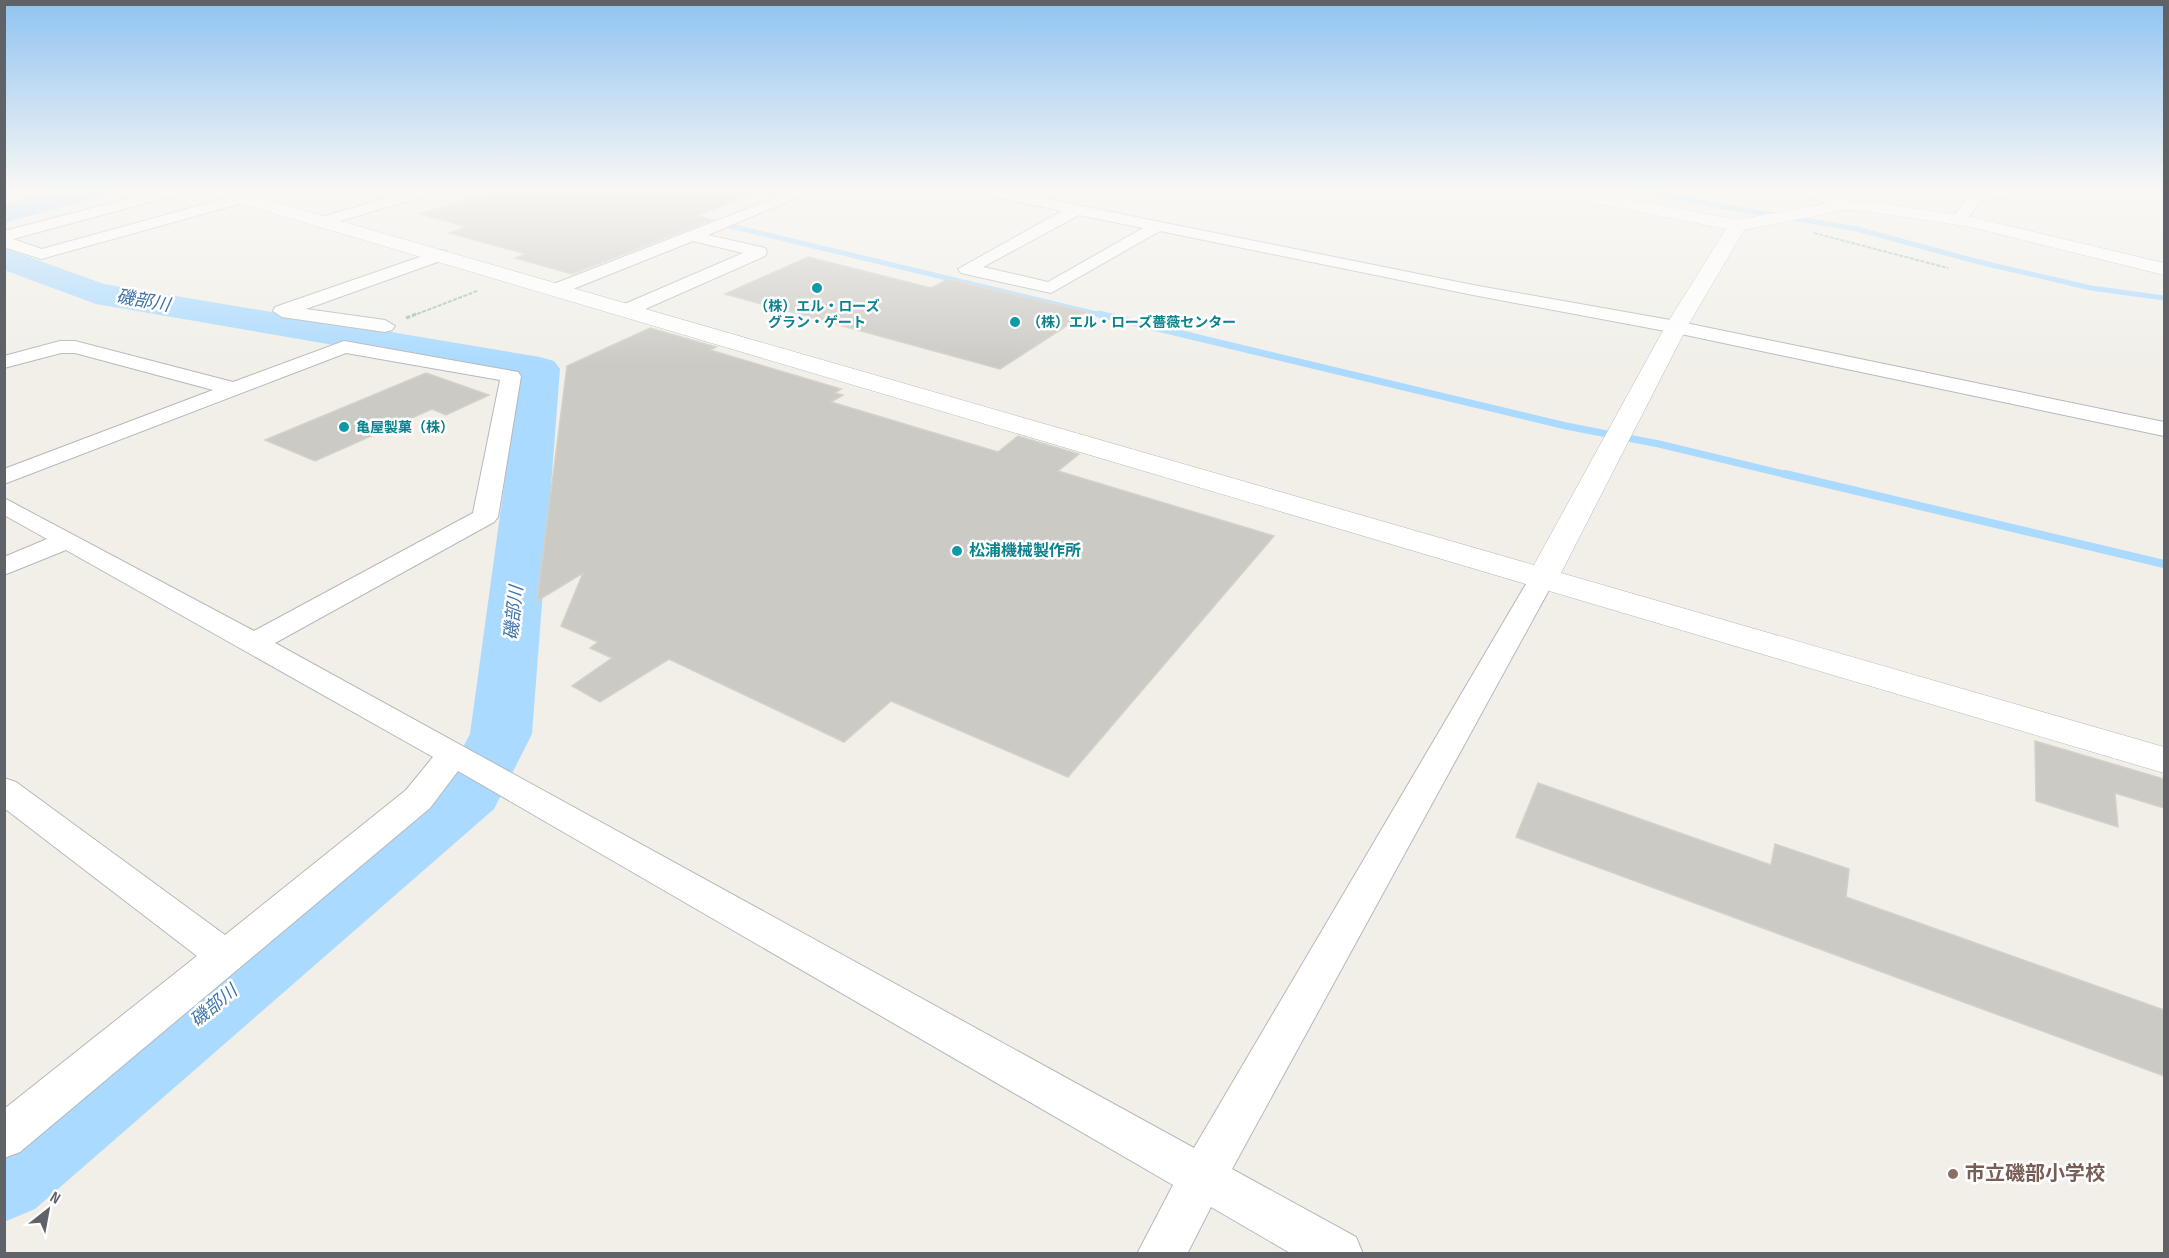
<svg xmlns="http://www.w3.org/2000/svg" width="2169" height="1258" font-family="'Sofia Sans Condensed','Noto Sans JP',sans-serif">
  <style>
    .lines { fill: none; stroke-linecap: round; stroke-linejoin: round }
    .stream-far2 { stroke: #aadaff; stroke-width: 5 }
    .stream-far1 { stroke: #aadaff; stroke-width: 7 }
    .stream { stroke: #aadaff; stroke-width: 8 }
    .river { fill: #aadaff; fill-rule: evenodd }
    .building { fill: #cccac5; stroke: #d6d1c6; stroke-width: 1.5 }
    .street-casing { stroke: #b5b8bc; stroke-width: 2 }
    .secondary-casing { stroke: #b6babf; stroke-width: 1 }
    .path-far1 { stroke: #9cc7a9; stroke-width: 2; stroke-dasharray: 4 1.5; stroke-linecap: butt }
    .path { stroke: #9cc7a9; stroke-width: 3; stroke-dasharray: 4.5 2; stroke-linecap: butt }
    .street { fill: #fff; fill-rule: evenodd }
    .secondary { fill: #fff; fill-rule: evenodd }
    .culture-dot { fill: #0f9aa8; stroke: #fff; stroke-width: 2 }
    .education-dot { fill: #8d6e63; stroke: #fff; stroke-width: 2 }
    .labels { text-anchor: middle; dominant-baseline: central; stroke-width: 5; stroke-linejoin: round; paint-order: stroke }
    .far-culture-label { font-size: 14px; font-weight: bold; fill: #0d838f; stroke: #fff; text-anchor: start }
    .culture-label { font-size: 16px; font-weight: bold; fill: #0d838f; stroke: #fff; text-anchor: start }
    .water-label { font-size: 18px; font-style: italic; fill: #4174aa; stroke: #fff }
    .near-education-label { font-size: 20px; font-weight: bold; fill: #785e54; stroke: #fff; text-anchor: start }
  </style>
  <rect width="100%" height="100%" fill="#f1efe8"/>
  <g class="lines">
    <g class="stream-far2">
      <path d="M 1640,189 L 1709,204 L 1857,229 L 1979,262 L 2091,288 L 2164,298"/>
      <path d="M 701,219 L 1105,316"/>
    </g>
    <path class="stream-far1" d="M 1099,314 L 1566,426 L 1659,444 L 1792,476"/>
    <path class="stream" d="M 1785,474 L 2164,564"/>
    <g class="river">
      <path d="M 64,189 L 110,189 L 106,195 L 4,223 L 4,205 Z"/>
      <path d="M 4,248 L 104,284 L 540,357 L 554,361 L 560,369 L 532,734 L 494,809 L 35,1209 L 4,1222 L 4,1124 L 447,778 L 470,734 L 519,377 L 96,304 L 4,270 Z"/>
    </g>
  </g>
  <g class="building">
    <path d="M 502,189 L 760,189 L 760,191 L 696,216 L 713,220 L 572,274 L 515,258 L 526,254 L 449,233 L 467,227 L 420,214 Z"/>
    <path d="M 808,257 L 931,288 L 948,279 L 1088,312 L 1000,369 L 725,294 Z"/>
    <path d="M 650,328 L 716,347 L 710,350 L 841,389 L 835,393 L 843,395 L 831,402 L 998,452 L 1018,436 L 1079,454 L 1058,471 L 1274,536 L 1068,777 L 891,701 L 844,742 L 669,659 L 600,702 L 572,686 L 612,658 L 590,648 L 598,642 L 561,626 L 583,573 L 537,601 L 567,366 Z"/>
    <path d="M 426,373 L 489,395 L 446,415 L 432,409 L 315,461 L 265,440 Z"/>
    <path d="M 2035,741 L 2164,779 L 2164,808 L 2115,793 L 2118,827 L 2036,801 Z"/>
    <path d="M 1538,783 L 1771,865 L 1775,844 L 1849,869 L 1846,897 L 2164,1010 L 2164,1076 L 1516,837 Z"/>
  </g>
  <g class="lines">
    <defs>
      <g id="street">
        <path d="M 166,189 L 189,189 L 187,192 L 13,239 L 42,249 L 245,193 L 253,198 L 250,201 L 41,259 L 4,247 L 4,231 Z"/>
        <path d="M 418,189 L 440,189 L 438,192 L 330,224 L 318,224 L 316,221 L 318,218 Z"/>
        <path d="M 469,189 L 491,189 L 491,190 L 484,194 L 471,192 Z"/>
        <path d="M 798,189 L 817,189 L 708,235 L 765,248 L 767,252 L 765,256 L 634,314 L 620,314 L 618,310 L 620,306 L 743,253 L 693,241 L 563,293 L 551,293 L 548,289 L 551,285 Z"/>
        <path d="M 969,189 L 997,189 L 1473,285 L 1676,321 L 2164,422 L 2164,436 L 1676,333 L 1473,295 L 1160,231 L 1051,293 L 961,273 L 958,269 L 1062,211 L 976,193 ZM 1079,215 L 1143,228 L 1048,282 L 983,267 Z"/>
        <path d="M 1792,189 C 1811,189 1838,189 1852,205 L 1849,208 C 1842,210 1805,195 1794,192 Z"/>
        <path d="M 1968,189 L 2016,189 L 2004,197 L 1985,195 L 1964,223 L 1952,223 L 1950,220 L 1971,193 Z"/>
        <path d="M 440,250 L 446,251 L 448,255 L 446,259 L 306,309 L 385,320 L 395,326 L 392,330 L 385,332 L 282,317 L 273,311 L 275,307 Z"/>
        <path d="M 60,341 L 75,341 L 233,382 L 344,341 L 518,372 L 521,376 L 498,517 L 494,522 L 275,643 L 1194,1148 L 1529,579 L 1532,573 L 1542,571 L 1552,573 L 1555,579 L 1232,1169 L 1356,1237 L 1363,1254 L 1292,1254 L 1211,1207 L 1187,1254 L 1137,1254 L 1173,1185 L 458,771 L 430,808 L 20,1152 L 4,1158 L 4,1109 L 197,956 L 4,808 L 4,778 L 16,782 L 225,935 L 406,790 L 433,757 L 66,550 L 4,575 L 4,557 L 47,539 L 4,515 L 4,498 L 254,631 L 473,513 L 500,380 L 346,353 L 4,484 L 4,469 L 213,390 L 75,353 L 61,353 L 4,368 L 4,356 Z"/>
      </g>
      <path id="secondary" d="M 202,189 L 229,189 L 1534,565 L 1665,327 L 1726,229 L 1550,194 L 1542,189 L 1575,189 L 1737,220 L 1844,200 L 1866,201 L 1971,217 L 2164,263 L 2164,275 L 1971,227 L 1866,211 L 1844,210 L 1744,230 L 1687,327 L 1561,573 L 2164,747 L 2164,773 L 205,193 Z"/>
    </defs>
    <use href="#street" class="street-casing"/>
    <use href="#secondary" class="secondary-casing"/>
    <g class="path-far1">
      <path d="M 1814,233 L 1948,268"/>
      <path d="M 412,316 L 477,291"/>
    </g>
    <path class="path" d="M 406,318 L 416,314"/>
    <use href="#street" class="street"/>
    <use href="#secondary" class="secondary"/>
  </g>
  <linearGradient id="sky" x2="0" y2="1"><stop stop-color="#8fc3f1"/><stop offset="0.52" stop-color="#f9f8f5"/><stop offset="1" stop-color="#f9f8f5" stop-opacity="0"/></linearGradient>
  <rect width="2169" height="365" fill="url(#sky)"/>
  <g class="culture-dot">
    <circle cx="817" cy="288" r="6"/>
    <circle cx="1015" cy="322" r="6"/>
    <circle cx="344" cy="427" r="6"/>
    <circle cx="957" cy="551" r="6"/>
  </g>
  <circle class="education-dot" cx="1953" cy="1174" r="6"/>
  <g class="labels">
    <g class="far-culture-label">
      <text x="817" y="306" text-anchor="middle">（株）エル・ローズ<tspan x="817" dy="16">グラン・ゲート</tspan></text>
      <text x="1027" y="322">（株）エル・ローズ薔薇センター</text>
      <text x="356" y="427">亀屋製菓（株）</text>
    </g>
    <g class="culture-label">
      <text x="969" y="551">松浦機械製作所</text>
    </g>
    <g class="water-label">
      <text transform="translate(143 301) rotate(10)">磯部川</text>
      <text transform="translate(514 613) rotate(-84)">磯部川</text>
      <text transform="translate(214 1006) rotate(-40)">磯部川</text>
    </g>
    <g class="near-education-label">
      <text x="1965" y="1174">市立磯部小学校</text>
    </g>
  </g>
  <rect width="2169" height="1258" fill="none" stroke="#5f6368" stroke-width="12"/>
  <g transform="translate(48 1210) rotate(31)" stroke="#ffffff" stroke-width="4.5" paint-order="stroke">
  <path d="M0-4.5L10 22L0 15L-10 22Z" fill="#5f6368"/>
  <text y="-9" font-size="16" font-weight="bold" text-anchor="middle" fill="#5f6368">N</text>
  </g>
</svg>
